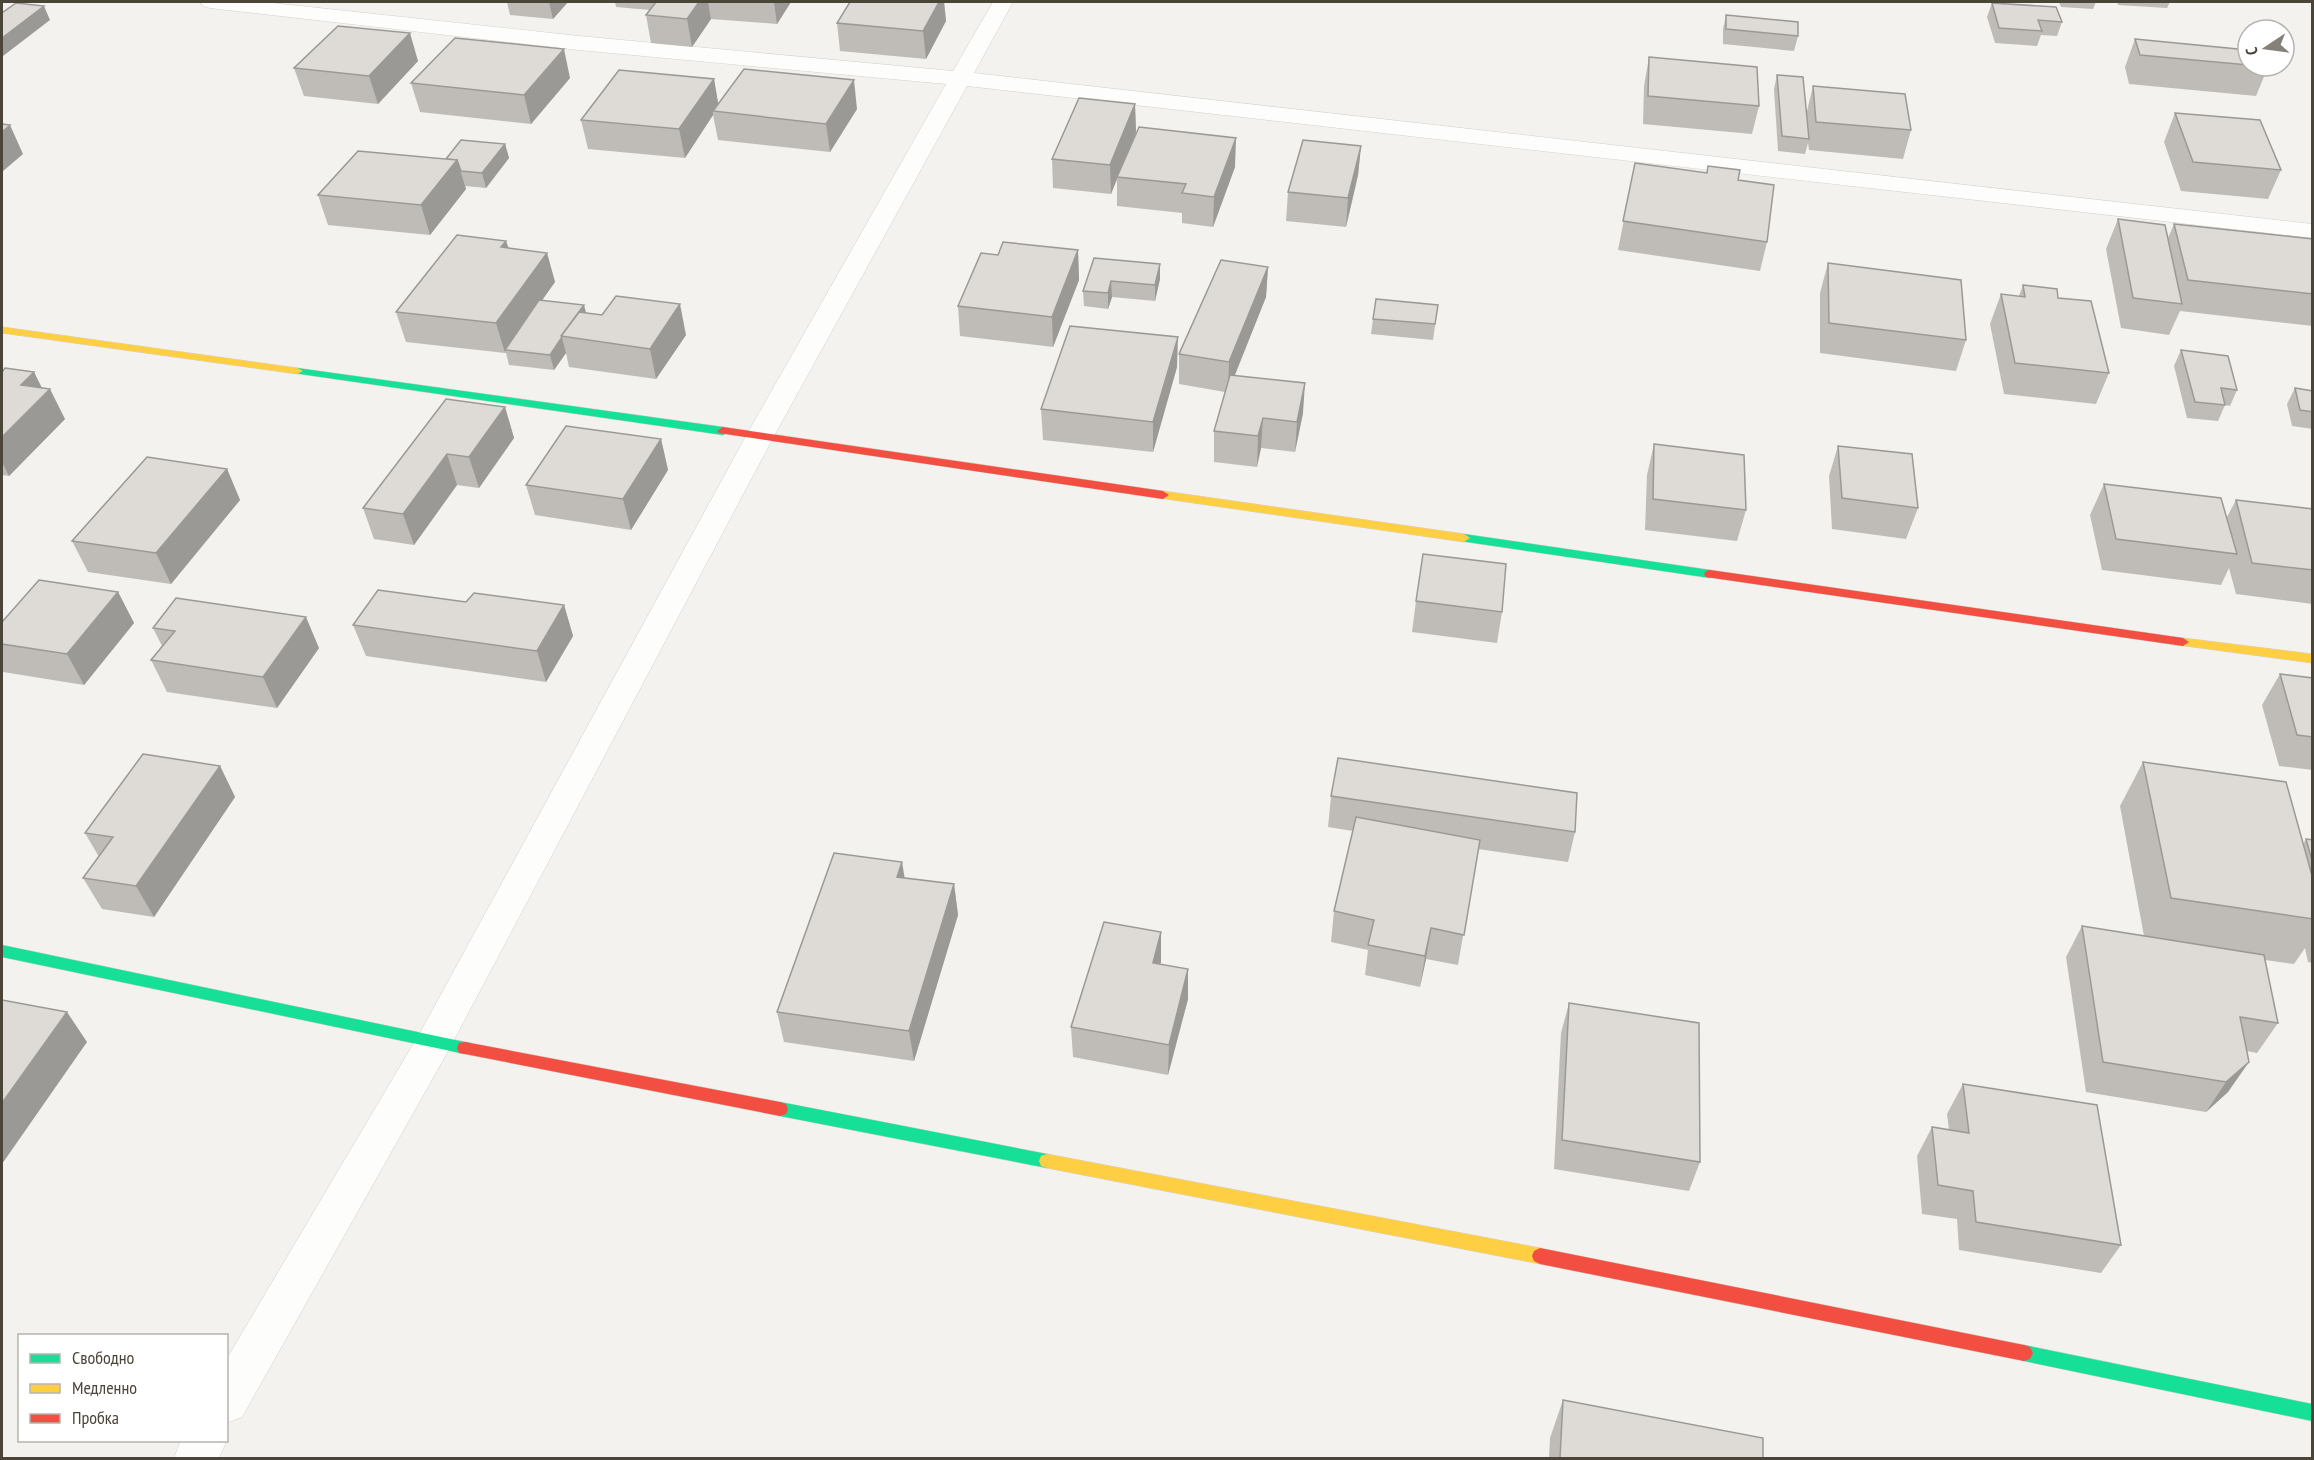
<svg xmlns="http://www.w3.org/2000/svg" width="2314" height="1460" font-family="'PT Sans Narrow',sans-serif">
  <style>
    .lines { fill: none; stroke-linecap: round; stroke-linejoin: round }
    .street-casing { stroke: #d2d0cb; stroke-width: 1 }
    .fast-casing { stroke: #d3cfc5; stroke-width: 1 }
    .slow-casing { stroke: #d3cfc5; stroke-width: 1 }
    .jam-casing { stroke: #d3cfc5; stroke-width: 1 }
    .street { fill: #fdfdfc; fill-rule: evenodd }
    .fast { fill: #16e098; fill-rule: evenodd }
    .slow { fill: #ffcf43; fill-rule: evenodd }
    .jam { fill: #f24e42; fill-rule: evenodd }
    .wall { fill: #bfbcb8 }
    .shaded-wall { fill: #9b9996 }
    .building { fill: #dedbd6; stroke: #9b9996; stroke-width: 1.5 }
  </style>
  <rect width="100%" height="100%" fill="#f4f2ee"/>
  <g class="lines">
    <defs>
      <g id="street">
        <path d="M 200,2 L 263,2 L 579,36 L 953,71 L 993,2 L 1013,2 L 974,73 L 2312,224 L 2312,238 L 967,86 L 774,436 L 447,1053 L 242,1417 L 226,1423 L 226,1360 L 421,1031 L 746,436 L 946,84 L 579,50 L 210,8 L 203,6 Z"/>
        <path d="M 226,1438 L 227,1440 L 219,1458 L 174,1458 L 181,1440 L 226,1440 Z"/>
      </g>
      <g id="fast">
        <path d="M 297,368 L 723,427 L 729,431 L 723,435 L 293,373 L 291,371 Z"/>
        <path d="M 1464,534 L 1710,570 L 1716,574 L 1710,578 L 1460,541 L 1458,538 L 1460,535 Z"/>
        <path d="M 2,945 L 465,1042 L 471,1043 L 473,1048 L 471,1053 L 465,1054 L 2,957 Z"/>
        <path d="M 780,1102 L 1047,1154 L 1053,1156 L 1055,1161 L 1053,1166 L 1047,1168 L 780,1116 L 774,1114 L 772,1109 L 774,1104 Z"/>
        <path d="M 2024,1345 L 2312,1404 L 2312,1421 L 2024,1361 L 2018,1359 L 2015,1353 L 2018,1347 Z"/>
      </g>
      <g id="slow">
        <path d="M 2,327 L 297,368 L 303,371 L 297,374 L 2,333 Z"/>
        <path d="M 1163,491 L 1464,534 L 1470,538 L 1464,542 L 1159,498 L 1157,495 L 1159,492 Z"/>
        <path d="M 2183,638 L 2312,654 L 2312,663 L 2178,645 L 2177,642 L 2178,639 Z"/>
        <path d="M 1047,1154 L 1540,1248 L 1546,1251 L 1548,1256 L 1546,1261 L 1540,1264 L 1047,1168 L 1041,1166 L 1039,1161 L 1041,1156 Z"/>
      </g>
      <g id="jam">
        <path d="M 723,427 L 1163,491 L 1169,495 L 1163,499 L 719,433 L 717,431 Z"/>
        <path d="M 1710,570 L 2183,638 L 2189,642 L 2183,646 L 1706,577 L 1704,574 L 1706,571 Z"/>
        <path d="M 465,1042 L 780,1102 L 786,1104 L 788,1109 L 786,1114 L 780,1116 L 465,1054 L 459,1053 L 457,1048 L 459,1043 Z"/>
        <path d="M 1540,1248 L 2024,1345 L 2030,1347 L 2033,1353 L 2030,1359 L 2024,1361 L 1540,1264 L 1534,1261 L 1532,1256 L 1534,1251 Z"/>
      </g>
    </defs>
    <use href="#street" class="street-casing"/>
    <use href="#fast" class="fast-casing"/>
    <use href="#slow" class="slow-casing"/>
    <use href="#jam" class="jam-casing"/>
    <use href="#street" class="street"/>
    <use href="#fast" class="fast"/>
    <use href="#slow" class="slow"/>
    <use href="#jam" class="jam"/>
  </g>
  <g class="wall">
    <path d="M 507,2 L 568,2 L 553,19 L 510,15 Z"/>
    <path d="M 615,2 L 791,2 L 777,24 L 711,19 L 692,47 L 651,43 L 646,15 L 650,10 L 616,7 Z"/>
    <path d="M 850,2 L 944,2 L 946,21 L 926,59 L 840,51 L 837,23 Z"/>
    <path d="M 2059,2 L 2096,2 L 2093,9 L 2061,7 Z"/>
    <path d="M 2117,2 L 2170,2 L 2167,8 L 2118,5 Z"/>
    <path d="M 1992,3 L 2062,22 L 2057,36 L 2041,35 L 2037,46 L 1995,43 L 1987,17 Z"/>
    <path d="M 1726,15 L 1798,36 L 1794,51 L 1723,44 L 1723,29 Z"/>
    <path d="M 2135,39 L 2248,50 L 2248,66 L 2268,66 L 2268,67 L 2256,96 L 2129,84 L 2125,67 Z"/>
    <path d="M 1649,57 L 1759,106 L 1752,134 L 1643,124 L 1644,86 Z"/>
    <path d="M 418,61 L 378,104 L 304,96 L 294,68 Z"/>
    <path d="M 1777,75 L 1807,111 L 1813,86 L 1911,130 L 1903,159 L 1809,150 L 1808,143 L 1805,154 L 1778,151 L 1774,89 Z"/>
    <path d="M 570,78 L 531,124 L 420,112 L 411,83 Z"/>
    <path d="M 714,79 L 718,104 L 857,109 L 830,152 L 718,140 L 713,115 L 685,158 L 588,149 L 581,120 Z"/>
    <path d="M 1135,104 L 1136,132 L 1129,148 L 1235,167 L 1213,227 L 1182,223 L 1182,213 L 1117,206 L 1117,179 L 1111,194 L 1053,188 L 1052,159 Z"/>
    <path d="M 2175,113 L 2281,170 L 2268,199 L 2181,191 L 2164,142 Z"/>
    <path d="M 505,144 L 509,158 L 486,188 L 465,186 L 466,189 L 430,235 L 328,225 L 318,195 L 446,159 Z"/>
    <path d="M 1361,146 L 1358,175 L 1346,227 L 1286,221 L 1288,192 Z"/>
    <path d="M 1635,163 L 1738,180 L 1767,242 L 1760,271 L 1618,250 Z"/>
    <path d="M 2118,219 L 2168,238 L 2174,224 L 2313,239 L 2313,326 L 2180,311 L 2169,335 L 2121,328 L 2106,249 Z"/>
    <path d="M 506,241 L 509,248 L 547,253 L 555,282 L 542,300 L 586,313 L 686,335 L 656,379 L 569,367 L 566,353 L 554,370 L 509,365 L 506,353 L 505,353 L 406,342 L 396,312 Z"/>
    <path d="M 1078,250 L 1079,280 L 1053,347 L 960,336 L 958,306 L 998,255 Z"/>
    <path d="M 1828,263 L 1966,340 L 1956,371 L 1820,353 L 1820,293 Z"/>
    <path d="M 1160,264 L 1160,279 L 1155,301 L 1112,297 L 1108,309 L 1084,306 L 1083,291 Z"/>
    <path d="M 1268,267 L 1266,297 L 1235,375 L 1303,413 L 1295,452 L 1261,448 L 1257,467 L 1214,462 L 1214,431 L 1225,392 L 1179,384 L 1179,354 Z"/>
    <path d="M 2023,285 L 2058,298 L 2109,373 L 2096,404 L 2004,394 L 1990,324 L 2001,294 L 2019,296 Z"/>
    <path d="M 1438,305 L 1433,340 L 1371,334 L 1373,319 Z"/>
    <path d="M 2181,350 L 2237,390 L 2230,406 L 2225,405 L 2218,421 L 2187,418 L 2174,366 Z"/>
    <path d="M 1177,367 L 1153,452 L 1043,440 L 1041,409 Z"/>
    <path d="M 2,372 L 34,372 L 41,388 L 65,419 L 9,476 L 2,475 Z"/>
    <path d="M 2295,388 L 2313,391 L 2313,429 L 2292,426 L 2287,404 Z"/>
    <path d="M 505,407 L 514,438 L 479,488 L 457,485 L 414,545 L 374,539 L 363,508 Z"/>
    <path d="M 661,439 L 668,470 L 631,530 L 535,515 L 526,485 Z"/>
    <path d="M 1654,444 L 1746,510 L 1737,541 L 1645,530 L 1647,475 Z"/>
    <path d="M 1838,446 L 1918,508 L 1906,539 L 1832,529 L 1829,476 Z"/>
    <path d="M 227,469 L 240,500 L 171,584 L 88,572 L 72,541 Z"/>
    <path d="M 2104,484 L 2227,517 L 2236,500 L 2313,509 L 2313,604 L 2236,594 L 2229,568 L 2221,585 L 2102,570 L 2090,515 Z"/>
    <path d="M 118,592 L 134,623 L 84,685 L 3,672 L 2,670 L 2,622 Z"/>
    <path d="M 1416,601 L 1502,612 L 1497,643 L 1412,632 Z"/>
    <path d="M 564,605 L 573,636 L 546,682 L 366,656 L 353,625 Z"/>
    <path d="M 153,628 L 319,648 L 277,708 L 167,692 L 151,660 L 162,646 Z"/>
    <path d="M 2280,674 L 2313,678 L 2313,770 L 2279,766 L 2262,705 Z"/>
    <path d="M 2143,762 L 2303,844 L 2306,839 L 2313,840 L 2313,963 L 2308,962 L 2305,948 L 2294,964 L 2265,960 L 2278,1023 L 2257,1053 L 2247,1051 L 2228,1092 L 2206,1112 L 2086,1092 L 2066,957 L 2082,926 L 2144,936 L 2120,806 Z"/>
    <path d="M 220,766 L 235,797 L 154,917 L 102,909 L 83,878 L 99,857 L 85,833 Z"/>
    <path d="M 1331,796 L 1575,832 L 1568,862 L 1478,849 L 1458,965 L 1426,959 L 1420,987 L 1365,975 L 1368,950 L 1331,942 L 1334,911 L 1353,831 L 1328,827 Z"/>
    <path d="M 905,878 L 954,884 L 958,915 L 914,1061 L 784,1042 L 777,1012 Z"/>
    <path d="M 1161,964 L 1188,969 L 1188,999 L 1168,1075 L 1073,1057 L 1071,1027 Z"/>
    <path d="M 1569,1003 L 1700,1162 L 1689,1191 L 1554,1169 L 1561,1033 Z"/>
    <path d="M 1963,1084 L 2121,1245 L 2101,1273 L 1959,1250 L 1957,1219 L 1922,1214 L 1917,1156 L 1932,1127 L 1949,1130 L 1947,1114 Z"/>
    <path d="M 1563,1400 L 1763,1458 L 1549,1458 L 1550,1438 Z"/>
  </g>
  <g class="shaded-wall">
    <path d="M 549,2 L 568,2 L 553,19 Z"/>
    <path d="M 699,2 L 708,2 L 711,19 L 692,47 L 687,19 Z"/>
    <path d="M 774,2 L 791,2 L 777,24 Z"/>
    <path d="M 939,2 L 944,2 L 946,21 L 926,59 L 923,31 Z"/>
    <path d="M 44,6 L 50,20 L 3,56 L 2,53 L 2,38 Z"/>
    <path d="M 410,33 L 418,61 L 378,104 L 369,76 Z"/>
    <path d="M 564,49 L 570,78 L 531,124 L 524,95 Z"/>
    <path d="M 714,79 L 719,108 L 713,111 L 713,115 L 685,158 L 679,129 Z"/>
    <path d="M 854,80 L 857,109 L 830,152 L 826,124 Z"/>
    <path d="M 1135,104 L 1136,132 L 1118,177 L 1117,177 L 1117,179 L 1111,194 L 1110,165 Z"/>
    <path d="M 10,125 L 23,154 L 2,172 L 2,132 Z"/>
    <path d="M 1236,138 L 1235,167 L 1213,227 L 1214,197 Z"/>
    <path d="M 505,144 L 509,158 L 486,188 L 482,173 Z"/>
    <path d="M 1361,146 L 1358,175 L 1346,227 L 1348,198 Z"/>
    <path d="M 457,160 L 466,189 L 430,235 L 421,205 Z"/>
    <path d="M 506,241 L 514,270 L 501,247 Z"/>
    <path d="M 1078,250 L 1079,280 L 1053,347 L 1052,317 Z"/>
    <path d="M 547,253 L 555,282 L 507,350 L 505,350 L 505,353 L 496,323 Z"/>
    <path d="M 1160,264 L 1160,279 L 1155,301 L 1155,285 Z"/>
    <path d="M 1268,267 L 1266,297 L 1228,392 L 1229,362 Z"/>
    <path d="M 1111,281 L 1112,297 L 1108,309 L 1108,293 Z"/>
    <path d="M 680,304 L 686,335 L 656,379 L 650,349 Z"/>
    <path d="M 584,305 L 588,320 L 562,337 Z"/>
    <path d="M 1178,337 L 1177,367 L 1153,452 L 1153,422 Z"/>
    <path d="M 562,338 L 566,353 L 554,370 L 550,355 Z"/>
    <path d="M 34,372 L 45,394 L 50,389 L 65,419 L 9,476 L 2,462 L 2,437 L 21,385 Z"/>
    <path d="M 1305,383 L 1303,413 L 1295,452 L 1297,422 Z"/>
    <path d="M 505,407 L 514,438 L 479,488 L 469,457 Z"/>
    <path d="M 1263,418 L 1261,448 L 1257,467 L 1258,436 Z"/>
    <path d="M 661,439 L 668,470 L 631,530 L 623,499 Z"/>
    <path d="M 447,454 L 457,485 L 414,545 L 403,514 Z"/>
    <path d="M 227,469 L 240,500 L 171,584 L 156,553 Z"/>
    <path d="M 118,592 L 134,623 L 84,685 L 67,654 Z"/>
    <path d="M 564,605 L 573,636 L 546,682 L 537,651 Z"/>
    <path d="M 306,617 L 319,648 L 277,708 L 263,677 Z"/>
    <path d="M 220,766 L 235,797 L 154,917 L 136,886 Z"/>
    <path d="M 902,862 L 907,892 L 897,877 Z"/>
    <path d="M 954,884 L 958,915 L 914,1061 L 909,1031 Z"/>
    <path d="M 1431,928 L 1426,959 L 1420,987 L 1425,956 Z"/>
    <path d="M 1161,932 L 1161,962 L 1153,993 L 1153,963 Z"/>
    <path d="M 1188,969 L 1188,999 L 1168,1075 L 1169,1045 Z"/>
    <path d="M 67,1012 L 87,1042 L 2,1164 L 2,1103 Z"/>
    <path d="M 2249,1062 L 2228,1092 L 2206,1112 L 2226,1082 Z"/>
  </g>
  <g class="building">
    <path d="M 656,2 L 699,2 L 687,19 L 646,15 Z"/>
    <path d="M 850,2 L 939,2 L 923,31 L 837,23 Z"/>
    <path d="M 16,3 L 44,6 L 2,38 L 2,13 Z"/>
    <path d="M 1992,3 L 2056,7 L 2062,22 L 2038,20 L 2042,31 L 1999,28 Z"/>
    <path d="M 1726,15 L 1798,22 L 1798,36 L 1726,29 Z"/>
    <path d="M 338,26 L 410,33 L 369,76 L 294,68 Z"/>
    <path d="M 455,38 L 564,49 L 524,95 L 411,83 Z"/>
    <path d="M 2135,39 L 2248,50 L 2248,65 L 2140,55 Z"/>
    <path d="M 1649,57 L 1757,67 L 1759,106 L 1648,96 Z"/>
    <path d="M 744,69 L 854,80 L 826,124 L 713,111 Z"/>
    <path d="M 619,70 L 714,79 L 679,129 L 581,120 Z"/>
    <path d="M 1777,75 L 1803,77 L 1809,139 L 1782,136 Z"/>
    <path d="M 1813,86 L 1905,94 L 1911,130 L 1816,122 Z"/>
    <path d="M 1079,98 L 1135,104 L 1110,165 L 1052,159 Z"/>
    <path d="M 2175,113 L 2260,120 L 2281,170 L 2193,162 Z"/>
    <path d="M 2,124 L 10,125 L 2,132 Z"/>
    <path d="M 1139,127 L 1236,138 L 1214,197 L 1182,193 L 1186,184 L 1117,177 Z"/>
    <path d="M 461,140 L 505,144 L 482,173 L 461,171 L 457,160 L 446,159 Z"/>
    <path d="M 1303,140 L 1361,146 L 1348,198 L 1288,192 Z"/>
    <path d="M 358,151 L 457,160 L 421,205 L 318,195 Z"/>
    <path d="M 1635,163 L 1707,173 L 1708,166 L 1740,170 L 1738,180 L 1774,185 L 1767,242 L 1623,221 Z"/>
    <path d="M 2118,219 L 2165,225 L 2182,304 L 2133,298 Z"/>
    <path d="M 2174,224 L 2313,239 L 2313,294 L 2188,280 Z"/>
    <path d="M 457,235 L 506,241 L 501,247 L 547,253 L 496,323 L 396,312 Z"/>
    <path d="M 1003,242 L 1078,250 L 1052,317 L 958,306 L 981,253 L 998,255 Z"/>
    <path d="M 1094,258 L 1160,264 L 1155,285 L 1111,281 L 1108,293 L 1083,291 Z"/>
    <path d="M 1221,260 L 1268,267 L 1229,362 L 1179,354 Z"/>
    <path d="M 1828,263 L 1961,280 L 1966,340 L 1829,323 Z"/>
    <path d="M 2023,285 L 2057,289 L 2058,298 L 2091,301 L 2109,373 L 2015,363 L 2001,294 L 2025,297 Z"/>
    <path d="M 616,296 L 680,304 L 650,349 L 561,336 L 579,312 L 602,315 Z"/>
    <path d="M 1376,299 L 1438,305 L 1435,324 L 1373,319 Z"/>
    <path d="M 539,300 L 584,305 L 561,336 L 562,337 L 550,355 L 505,350 Z"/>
    <path d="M 1070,326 L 1178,337 L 1153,422 L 1041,409 Z"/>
    <path d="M 2181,350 L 2228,356 L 2237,390 L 2221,388 L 2225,405 L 2195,402 Z"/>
    <path d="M 5,368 L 34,372 L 21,385 L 50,389 L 2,437 L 2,372 Z"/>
    <path d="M 1230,375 L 1305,383 L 1297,422 L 1263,418 L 1258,436 L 1214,431 Z"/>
    <path d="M 2295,388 L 2313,391 L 2313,412 L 2300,410 Z"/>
    <path d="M 446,399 L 505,407 L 469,457 L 447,454 L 403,514 L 363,508 Z"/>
    <path d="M 566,426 L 661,439 L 623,499 L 526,485 Z"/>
    <path d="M 1654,444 L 1744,455 L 1746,510 L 1653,499 Z"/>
    <path d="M 1838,446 L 1912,454 L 1918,508 L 1842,498 Z"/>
    <path d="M 147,457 L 227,469 L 156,553 L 72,541 Z"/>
    <path d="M 2104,484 L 2221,498 L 2237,554 L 2116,539 Z"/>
    <path d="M 2236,500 L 2313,509 L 2313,570 L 2252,563 Z"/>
    <path d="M 1423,554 L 1506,564 L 1502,612 L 1416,601 Z"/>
    <path d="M 39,580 L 118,592 L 67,654 L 2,644 L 2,622 Z"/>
    <path d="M 378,590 L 466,602 L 474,593 L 564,605 L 537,651 L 353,625 Z"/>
    <path d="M 176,598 L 306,617 L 263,677 L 151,660 L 175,631 L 153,628 Z"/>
    <path d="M 2280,674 L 2313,678 L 2313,737 L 2297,735 Z"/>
    <path d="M 143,754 L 220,766 L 136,886 L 83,878 L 113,837 L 85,833 Z"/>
    <path d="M 1338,758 L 1577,793 L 1575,832 L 1331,796 Z"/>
    <path d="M 2143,762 L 2286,782 L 2313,879 L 2313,919 L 2171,898 Z"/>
    <path d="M 1356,817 L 1480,840 L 1464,935 L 1431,928 L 1425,956 L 1368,945 L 1374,920 L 1334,911 Z"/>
    <path d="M 2306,839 L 2313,840 L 2313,864 Z"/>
    <path d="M 834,853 L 902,862 L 897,877 L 954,884 L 909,1031 L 777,1012 Z"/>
    <path d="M 1104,922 L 1161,932 L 1153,963 L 1188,969 L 1169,1045 L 1071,1027 Z"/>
    <path d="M 2082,926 L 2264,955 L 2278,1023 L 2240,1017 L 2249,1062 L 2226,1082 L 2103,1062 Z"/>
    <path d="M 2,1000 L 67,1012 L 2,1103 Z"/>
    <path d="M 1569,1003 L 1699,1023 L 1700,1162 L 1562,1140 Z"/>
    <path d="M 1963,1084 L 2097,1105 L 2121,1245 L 1976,1222 L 1973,1191 L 1938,1185 L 1932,1127 L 1969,1133 Z"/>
    <path d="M 1563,1400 L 1763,1438 L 1763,1458 L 1560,1458 Z"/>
  </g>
  <rect width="2314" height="1460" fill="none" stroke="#4b4439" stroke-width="6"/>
  <rect x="18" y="1334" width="210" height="108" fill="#ffffff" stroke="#b7b4b0" stroke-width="1.5"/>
  <rect x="30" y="1354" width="30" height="9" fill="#16e098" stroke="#b7b4b0" stroke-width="1.5"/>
  <text x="72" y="1364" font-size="18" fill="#4b4439">Свободно</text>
  <rect x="30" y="1384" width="30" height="9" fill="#ffcf43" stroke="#b7b4b0" stroke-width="1.5"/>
  <text x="72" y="1394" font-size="18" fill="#4b4439">Медленно</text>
  <rect x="30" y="1414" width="30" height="9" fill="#f24e42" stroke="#b7b4b0" stroke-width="1.5"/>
  <text x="72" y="1424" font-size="18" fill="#4b4439">Пробка</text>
  <g transform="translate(2266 48) rotate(257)"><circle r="28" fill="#ffffff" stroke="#b7b4b0" stroke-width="1.5"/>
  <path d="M0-4.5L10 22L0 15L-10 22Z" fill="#868178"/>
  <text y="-9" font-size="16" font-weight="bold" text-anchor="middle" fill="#4b4439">С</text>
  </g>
</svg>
